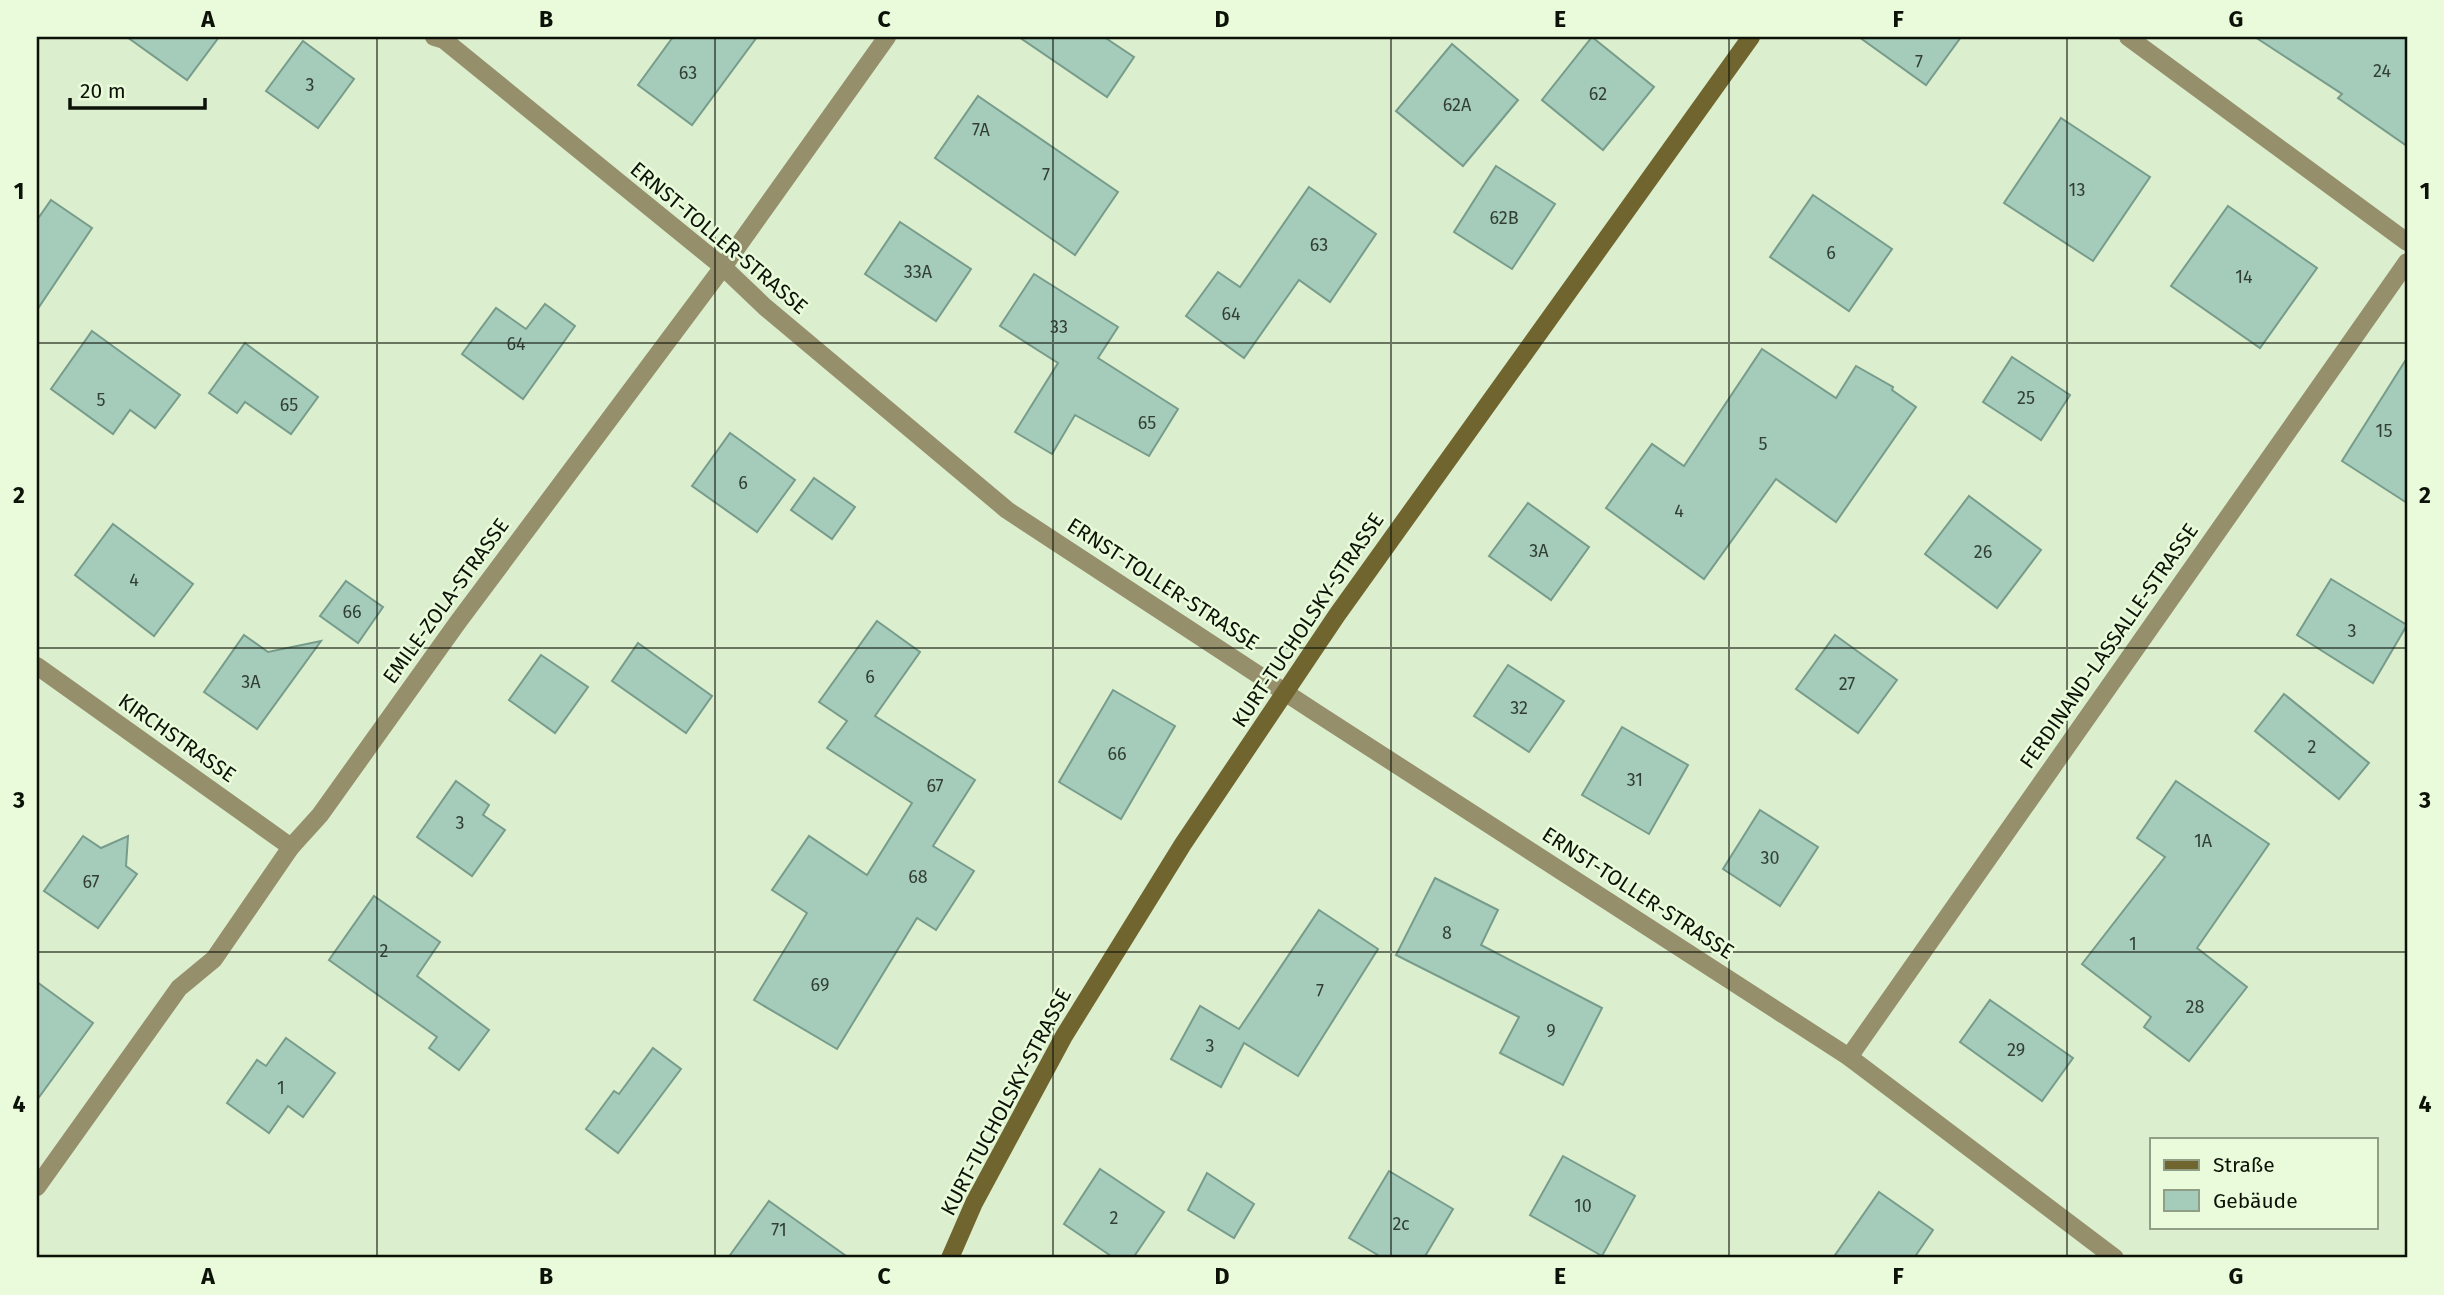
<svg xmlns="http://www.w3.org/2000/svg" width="2444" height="1295" font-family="'Fira Sans',sans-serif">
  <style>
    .building { fill: #a5ccba; stroke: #779c8b; stroke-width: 2 }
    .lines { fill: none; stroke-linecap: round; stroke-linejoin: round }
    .minor { stroke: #968f6c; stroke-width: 18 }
    .secondary { stroke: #70652f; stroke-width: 18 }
    .grid { fill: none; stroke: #0c1207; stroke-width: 2; stroke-opacity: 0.55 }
    .labels { text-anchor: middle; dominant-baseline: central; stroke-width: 5; stroke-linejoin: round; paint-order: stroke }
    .number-label { font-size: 18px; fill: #324034 }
    .street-label { font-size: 21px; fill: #0c1207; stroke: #e9fbda }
    .neatline { fill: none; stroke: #0c1207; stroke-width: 2.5 }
    .grid-label { font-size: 23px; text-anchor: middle; font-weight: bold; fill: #0c1207 }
  </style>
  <rect width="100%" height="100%" fill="#dbeecd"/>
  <g class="building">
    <path d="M 127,37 L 219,37 L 187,80 Z"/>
    <path d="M 673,37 L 757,37 L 692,125 L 638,85 Z"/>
    <path d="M 1019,37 L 1104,37 L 1134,57 L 1107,97 Z"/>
    <path d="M 1592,37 L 1654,87 L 1603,150 L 1542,100 Z"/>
    <path d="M 1859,37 L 1961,37 L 1926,85 Z"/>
    <path d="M 2255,37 L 2407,37 L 2407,146 L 2338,98 L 2342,94 Z"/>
    <path d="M 303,41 L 354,79 L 318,128 L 266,91 Z"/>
    <path d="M 1452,44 L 1518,100 L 1463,166 L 1396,111 Z"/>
    <path d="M 978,96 L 1118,192 L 1075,255 L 935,158 Z"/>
    <path d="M 2061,118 L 2150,177 L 2093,261 L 2004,203 Z"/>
    <path d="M 1496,166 L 1555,204 L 1512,269 L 1454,232 Z"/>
    <path d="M 1309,187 L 1376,234 L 1330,302 L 1299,280 L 1244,358 L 1186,316 L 1218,272 L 1240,287 Z"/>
    <path d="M 1813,195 L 1892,249 L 1849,311 L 1770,257 Z"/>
    <path d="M 51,200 L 92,228 L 37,310 L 37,220 Z"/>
    <path d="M 2228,206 L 2317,268 L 2260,348 L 2171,286 Z"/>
    <path d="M 900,222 L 971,269 L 936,321 L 865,274 Z"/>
    <path d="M 1034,274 L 1118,327 L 1098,358 L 1178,409 L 1149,456 L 1075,415 L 1052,454 L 1015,432 L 1058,363 L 1000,326 Z"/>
    <path d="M 545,304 L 575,326 L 523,399 L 462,354 L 496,308 L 526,329 Z"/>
    <path d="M 92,331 L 180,395 L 155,428 L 130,410 L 113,434 L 51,389 Z"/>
    <path d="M 245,343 L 318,397 L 291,434 L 245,402 L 237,413 L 209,393 Z"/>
    <path d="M 1762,349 L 1836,398 L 1856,366 L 1893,387 L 1892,390 L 1916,407 L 1836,522 L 1776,479 L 1704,579 L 1606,508 L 1652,444 L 1684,466 Z"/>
    <path d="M 2012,357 L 2070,395 L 2041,440 L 1983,402 Z"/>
    <path d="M 2407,358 L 2407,503 L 2342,461 Z"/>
    <path d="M 730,433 L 795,480 L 757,532 L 692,486 Z"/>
    <path d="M 814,478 L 855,507 L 832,539 L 791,510 Z"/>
    <path d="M 1969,496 L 2041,550 L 1997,608 L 1925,554 Z"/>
    <path d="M 1528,503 L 1589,547 L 1551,600 L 1489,556 Z"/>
    <path d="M 113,524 L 193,584 L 154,636 L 75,575 Z"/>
    <path d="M 2331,579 L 2407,625 L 2373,683 L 2297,635 Z"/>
    <path d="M 346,581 L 383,607 L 358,643 L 320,616 Z"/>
    <path d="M 877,621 L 920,652 L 875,716 L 975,780 L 933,846 L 974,871 L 936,930 L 917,918 L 837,1049 L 754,1000 L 807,913 L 772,890 L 809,836 L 867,875 L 912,803 L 827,748 L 847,721 L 819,702 Z"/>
    <path d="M 244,635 L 268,652 L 321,641 L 257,729 L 204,692 Z"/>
    <path d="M 1835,635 L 1897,680 L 1858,733 L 1796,689 Z"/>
    <path d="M 638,643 L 712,696 L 686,733 L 612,681 Z"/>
    <path d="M 541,655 L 588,687 L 555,733 L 509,700 Z"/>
    <path d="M 1508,665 L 1564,701 L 1529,752 L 1474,716 Z"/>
    <path d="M 1113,690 L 1175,726 L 1121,819 L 1059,782 Z"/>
    <path d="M 2284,694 L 2369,763 L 2339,799 L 2255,731 Z"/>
    <path d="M 1622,727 L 1688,765 L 1649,834 L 1582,795 Z"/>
    <path d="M 456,781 L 489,805 L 483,815 L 505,830 L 472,876 L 417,837 Z"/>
    <path d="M 2176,781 L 2269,844 L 2197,948 L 2247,987 L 2189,1061 L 2144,1027 L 2151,1017 L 2082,964 L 2165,857 L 2137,838 Z"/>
    <path d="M 1760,810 L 1818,847 L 1780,906 L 1723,869 Z"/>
    <path d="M 83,836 L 101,848 L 128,836 L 126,866 L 137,874 L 98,928 L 44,891 Z"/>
    <path d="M 1435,878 L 1498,910 L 1481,945 L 1602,1008 L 1563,1085 L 1500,1053 L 1519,1017 L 1396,955 Z"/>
    <path d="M 374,896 L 440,942 L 417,976 L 489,1030 L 459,1070 L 429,1048 L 437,1037 L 329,960 Z"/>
    <path d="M 1319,910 L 1378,949 L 1298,1076 L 1244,1043 L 1221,1087 L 1171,1059 L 1200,1006 L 1239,1029 Z"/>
    <path d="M 37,982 L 93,1023 L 37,1100 Z"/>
    <path d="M 1990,1000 L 2073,1058 L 2042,1101 L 1960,1042 Z"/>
    <path d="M 286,1038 L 335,1073 L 303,1117 L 288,1106 L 269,1133 L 227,1103 L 257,1060 L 266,1066 Z"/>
    <path d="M 653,1048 L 681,1069 L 618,1153 L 586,1129 L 614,1091 L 619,1094 Z"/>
    <path d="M 1563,1156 L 1635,1196 L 1602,1256 L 1530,1215 Z"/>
    <path d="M 1100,1169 L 1164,1212 L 1133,1258 L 1114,1258 L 1064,1224 Z"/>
    <path d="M 1389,1171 L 1453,1209 L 1424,1258 L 1383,1258 L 1349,1238 Z"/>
    <path d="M 1207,1173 L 1254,1204 L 1234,1238 L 1188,1210 Z"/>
    <path d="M 1879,1192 L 1933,1230 L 1914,1258 L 1833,1258 Z"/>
    <path d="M 769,1201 L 849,1258 L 728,1258 Z"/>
  </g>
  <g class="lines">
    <g class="minor">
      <path d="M 434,37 L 444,40 L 723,267 L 765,307 L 1007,510 L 1315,712 L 1849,1057 L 2115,1258"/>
      <path d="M 2128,37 L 2407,242"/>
      <path d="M 37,666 L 291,847"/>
      <path d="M 1849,1057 L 2407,262"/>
      <path d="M 37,1187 L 179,988 L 214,959 L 291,847 L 320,815 L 458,622 L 723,267 L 887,37"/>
    </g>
    <path class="secondary" d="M 950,1258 L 974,1203 L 1064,1036 L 1183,844 L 1337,615 L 1751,37"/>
  </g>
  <path class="grid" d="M 377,37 L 377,1258M 715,37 L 715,1258M 1053,37 L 1053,1258M 1391,37 L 1391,1258M 1729,37 L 1729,1258M 2067,37 L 2067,1258M 37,343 L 2407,343M 37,648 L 2407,648M 37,952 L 2407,952"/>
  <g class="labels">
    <g class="number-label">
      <text x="1919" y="62">7</text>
      <text x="2382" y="71">24</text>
      <text x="688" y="73">63</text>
      <text x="310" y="85">3</text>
      <text x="1598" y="94">62</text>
      <text x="1457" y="105">62A</text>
      <text x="981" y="130">7A</text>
      <text x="1046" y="175">7</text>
      <text x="2077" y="190">13</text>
      <text x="1504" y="218">62B</text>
      <text x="1319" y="245">63</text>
      <text x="1831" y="253">6</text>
      <text x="918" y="272">33A</text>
      <text x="2244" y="277">14</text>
      <text x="1231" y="314">64</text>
      <text x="1059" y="327">33</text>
      <text x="516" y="344">64</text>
      <text x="2026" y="398">25</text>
      <text x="101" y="400">5</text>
      <text x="289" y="405">65</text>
      <text x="1147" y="423">65</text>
      <text x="2384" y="431">15</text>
      <text x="1763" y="444">5</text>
      <text x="743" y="483">6</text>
      <text x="1679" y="511">4</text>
      <text x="1539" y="551">3A</text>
      <text x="1983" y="552">26</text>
      <text x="134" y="580">4</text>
      <text x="352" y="612">66</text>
      <text x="2352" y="631">3</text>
      <text x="870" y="677">6</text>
      <text x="251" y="682">3A</text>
      <text x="1847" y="684">27</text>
      <text x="1519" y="708">32</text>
      <text x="2312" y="747">2</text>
      <text x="1117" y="754">66</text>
      <text x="1635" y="780">31</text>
      <text x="935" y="786">67</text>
      <text x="460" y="823">3</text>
      <text x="2203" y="841">1A</text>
      <text x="1770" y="858">30</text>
      <text x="918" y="877">68</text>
      <text x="91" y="882">67</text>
      <text x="1447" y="933">8</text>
      <text x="2133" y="944">1</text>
      <text x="384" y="951">2</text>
      <text x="820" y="985">69</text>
      <text x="1320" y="991">7</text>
      <text x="2195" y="1007">28</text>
      <text x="1551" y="1031">9</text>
      <text x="1210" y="1046">3</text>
      <text x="2016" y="1050">29</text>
      <text x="281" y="1088">1</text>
      <text x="1583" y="1206">10</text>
      <text x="1114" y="1218">2</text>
      <text x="1401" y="1224">2c</text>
      <text x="779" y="1230">71</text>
    </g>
    <g class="street-label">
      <text transform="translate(719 238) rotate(40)">ERNST-TOLLER-STRASSE</text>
      <text transform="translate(1163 584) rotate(33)">ERNST-TOLLER-STRASSE</text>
      <text transform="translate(446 601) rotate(-54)">EMILE-ZOLA-STRASSE</text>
      <text transform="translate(1308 620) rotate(-56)">KURT-TUCHOLSKY-STRASSE</text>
      <text transform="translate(2109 646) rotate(-55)">FERDINAND-LASSALLE-STRASSE</text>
      <text transform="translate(177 738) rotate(35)">KIRCHSTRASSE</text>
      <text transform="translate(1638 893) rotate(33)">ERNST-TOLLER-STRASSE</text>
      <text transform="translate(1006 1102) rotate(-62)">KURT-TUCHOLSKY-STRASSE</text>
    </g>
  </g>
  <rect width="2444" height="1295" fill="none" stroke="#e9fbda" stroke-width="77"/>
  <rect x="2150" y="1138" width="228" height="91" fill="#e9fbda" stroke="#919e86" stroke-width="2"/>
  <rect x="2164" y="1160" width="35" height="10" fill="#70652f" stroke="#919e86" stroke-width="2"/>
  <text x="2213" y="1172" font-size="21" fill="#0c1207">Straße</text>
  <rect x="2164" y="1190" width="35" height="21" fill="#a5ccba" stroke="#919e86" stroke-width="2"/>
  <text x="2213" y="1208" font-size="21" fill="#0c1207">Gebäude</text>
  <path d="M70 98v10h135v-10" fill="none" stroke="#0c1207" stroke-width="3.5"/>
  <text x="80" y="98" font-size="21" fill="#0c1207" stroke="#e9fbda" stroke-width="5" paint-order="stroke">20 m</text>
  <rect x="38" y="38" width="2368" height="1218" class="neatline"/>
  <g class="grid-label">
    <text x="208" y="27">A</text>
    <text x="546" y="27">B</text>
    <text x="884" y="27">C</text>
    <text x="1222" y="27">D</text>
    <text x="1560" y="27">E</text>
    <text x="1898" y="27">F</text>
    <text x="2236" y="27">G</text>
    <text x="19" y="199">1</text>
    <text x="2425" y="199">1</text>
    <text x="19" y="503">2</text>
    <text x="2425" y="503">2</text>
    <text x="19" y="808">3</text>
    <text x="2425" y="808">3</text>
    <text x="19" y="1112">4</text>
    <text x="2425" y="1112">4</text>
    <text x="208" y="1284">A</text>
    <text x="546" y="1284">B</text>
    <text x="884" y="1284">C</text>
    <text x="1222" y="1284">D</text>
    <text x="1560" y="1284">E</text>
    <text x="1898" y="1284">F</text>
    <text x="2236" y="1284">G</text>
  </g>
</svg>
